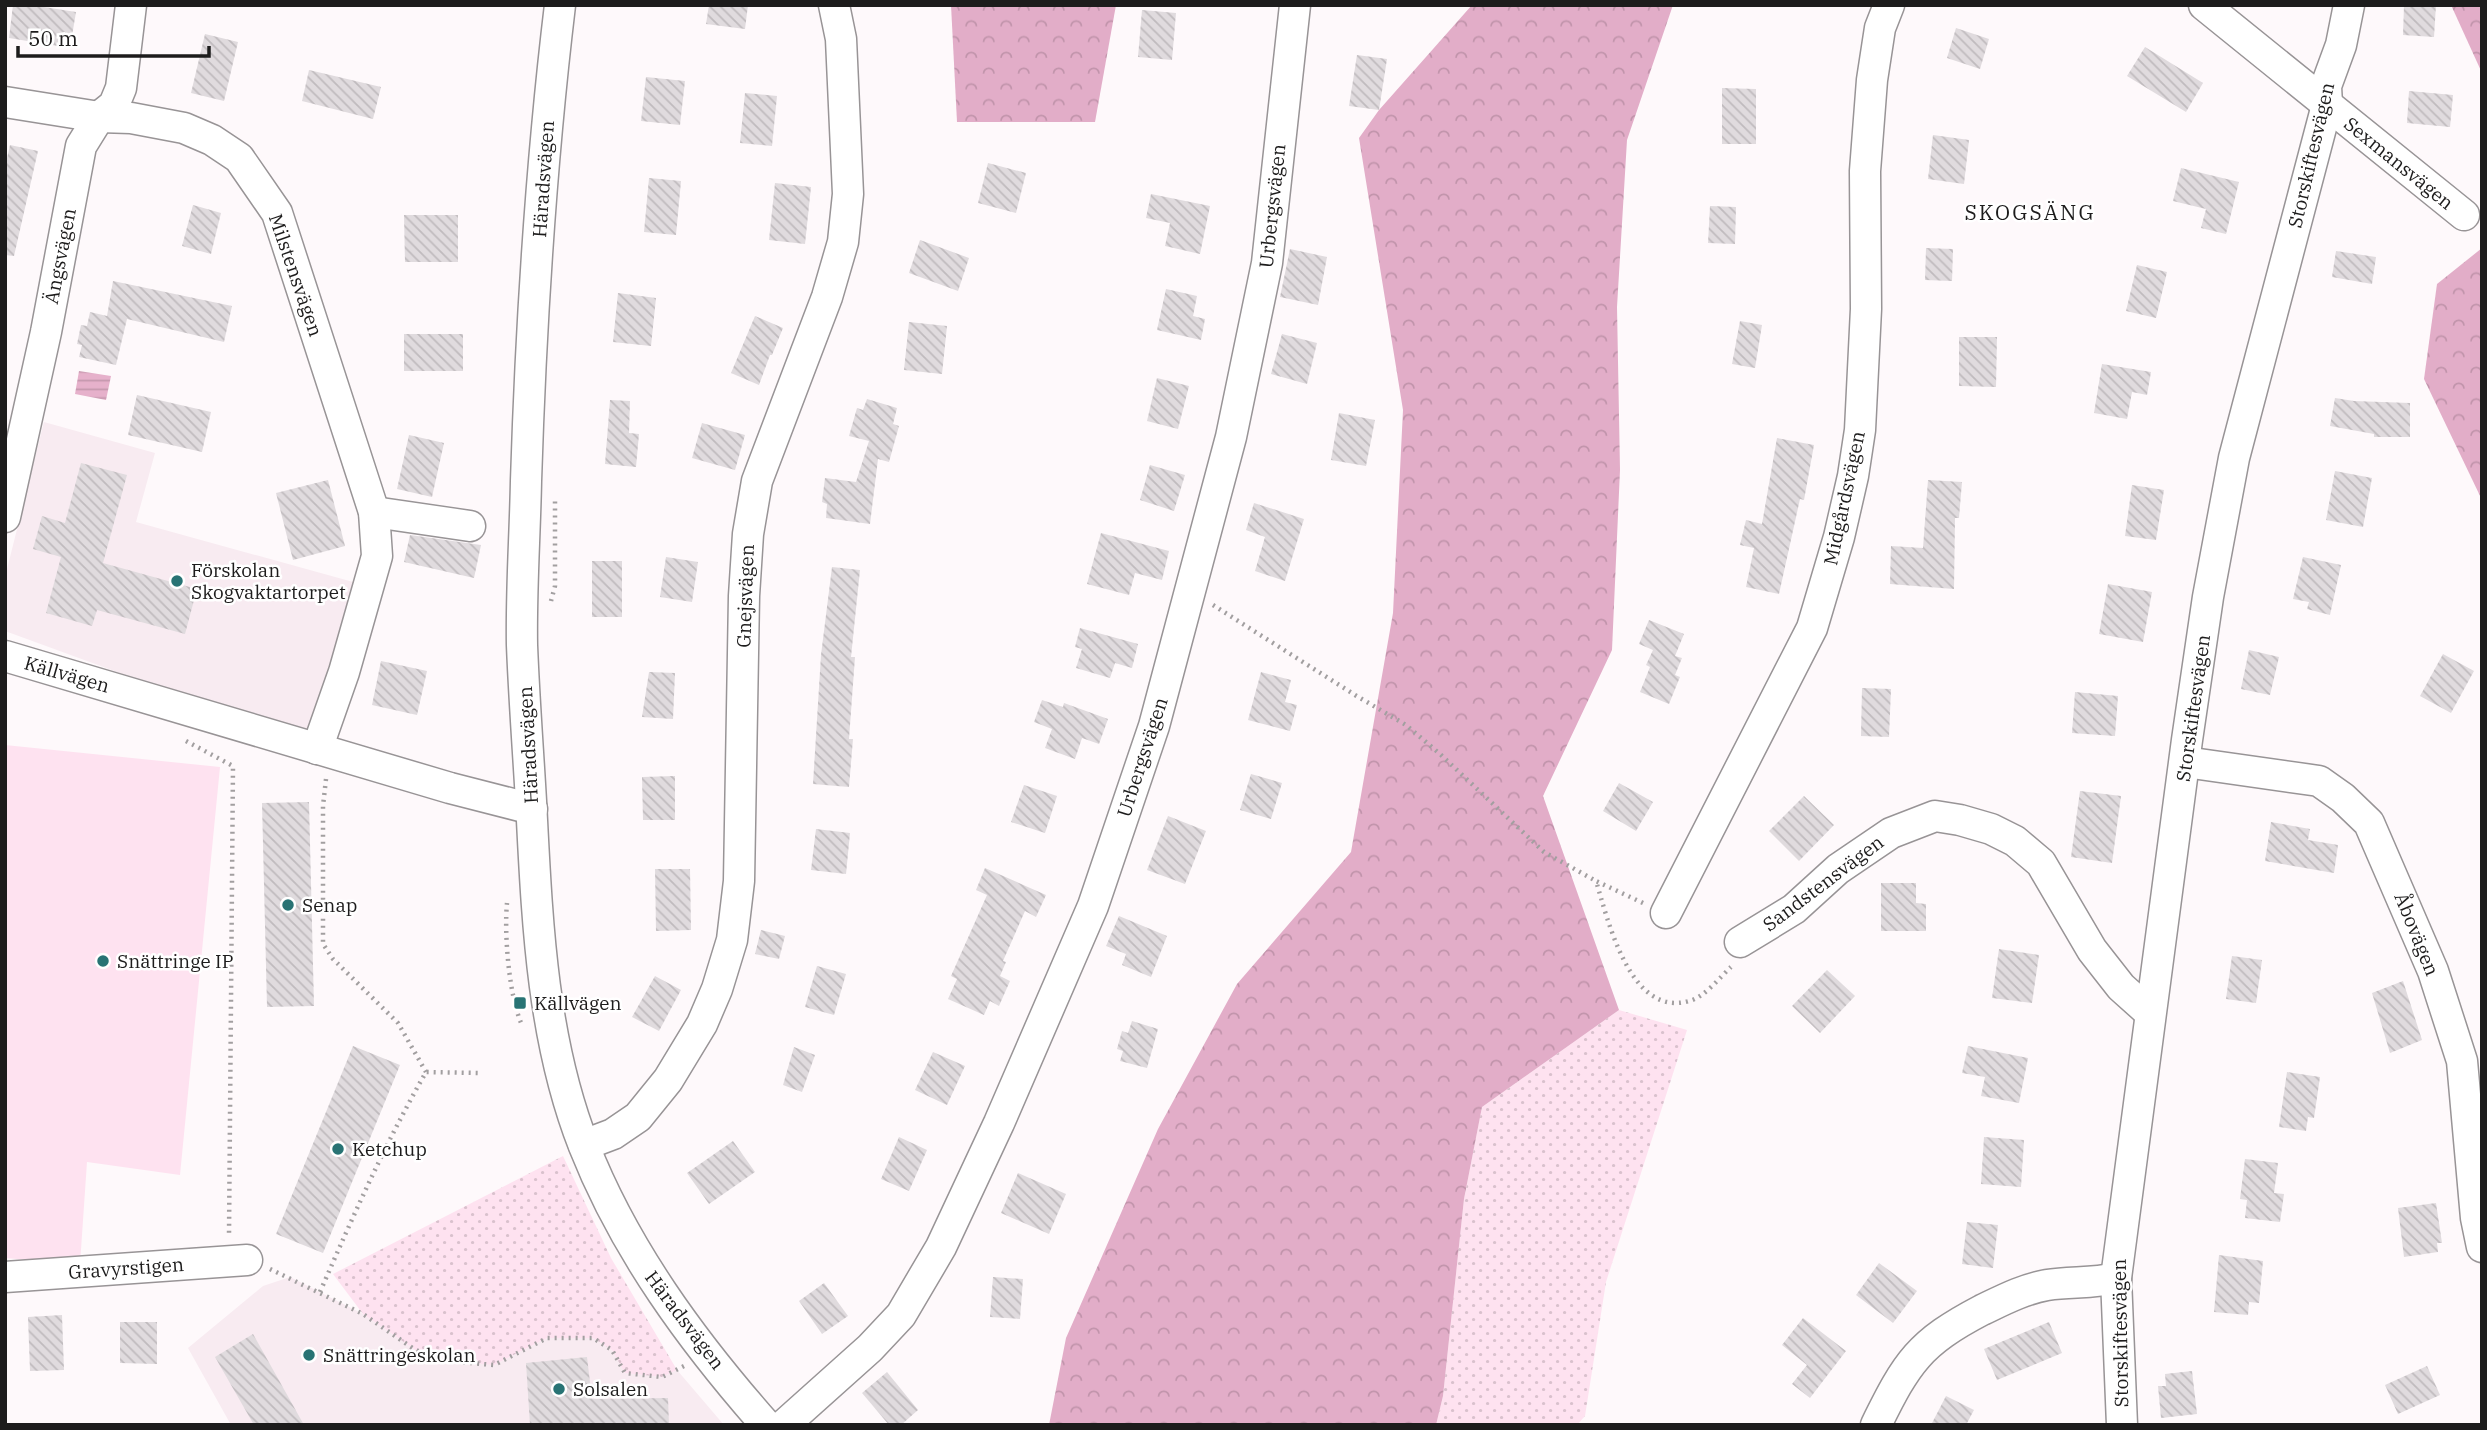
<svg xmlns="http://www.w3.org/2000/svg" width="2487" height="1430" font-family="'IBM Plex Serif',serif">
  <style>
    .built { fill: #f8ebf1 }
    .grass { fill: url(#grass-dots) }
    .forest { fill: url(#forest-crowns) }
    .pitch { fill: #fee2f0 }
    .water { fill: url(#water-rules) }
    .building { fill: url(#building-back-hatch) }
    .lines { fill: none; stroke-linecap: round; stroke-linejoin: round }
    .minor-casing { stroke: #989496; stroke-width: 33 }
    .path { stroke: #a29fa0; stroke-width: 4.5; stroke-dasharray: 2 5; stroke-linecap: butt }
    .minor { stroke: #fff; stroke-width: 30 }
    .poi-dot { fill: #287374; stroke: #fff; stroke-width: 2.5 }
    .labels { text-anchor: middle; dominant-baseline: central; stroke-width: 5; stroke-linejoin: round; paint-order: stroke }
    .street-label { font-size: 19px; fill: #1d1c1c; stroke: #fff }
    .poi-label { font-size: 19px; fill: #1d1c1c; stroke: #fff; text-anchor: start }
    .neighbourhood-label { font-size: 21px; letter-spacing: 2px; fill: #1d1c1c; stroke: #fff }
  </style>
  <defs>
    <pattern id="grass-dots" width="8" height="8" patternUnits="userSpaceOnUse" patternTransform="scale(1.75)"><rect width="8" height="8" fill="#fee2f0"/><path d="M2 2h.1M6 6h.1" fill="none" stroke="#d9c1cd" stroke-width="1.8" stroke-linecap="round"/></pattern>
    <pattern id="forest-crowns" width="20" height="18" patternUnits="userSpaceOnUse" patternTransform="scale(1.75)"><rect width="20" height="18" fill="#e2adc8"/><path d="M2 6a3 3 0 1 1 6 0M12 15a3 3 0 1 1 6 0" fill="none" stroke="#c194ab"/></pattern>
    <pattern id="water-rules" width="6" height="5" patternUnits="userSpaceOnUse" patternTransform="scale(1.75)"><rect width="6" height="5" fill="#e6b1cb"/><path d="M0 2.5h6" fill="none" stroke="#c598ae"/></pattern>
    <pattern id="building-back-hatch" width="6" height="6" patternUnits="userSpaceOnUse" patternTransform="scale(1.75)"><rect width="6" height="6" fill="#e0dbde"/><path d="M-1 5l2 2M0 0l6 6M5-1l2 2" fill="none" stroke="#c0bbbe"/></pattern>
  </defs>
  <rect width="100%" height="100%" fill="#fef9fb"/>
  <g class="built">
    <path d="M 44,422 L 155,453 L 136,522 L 364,585 L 320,746 L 5,631 L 5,577 Z"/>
    <path d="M 290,1277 L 363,1314 L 414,1349 L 494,1365 L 547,1338 L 593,1338 L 612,1350 L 626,1373 L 662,1377 L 677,1370 L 724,1425 L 231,1425 L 188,1348 L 263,1286 Z"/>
  </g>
  <g class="grass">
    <path d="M 1619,1010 L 1687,1030 L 1606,1282 L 1585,1416 L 1577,1425 L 1436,1425 L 1443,1396 L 1464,1199 L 1482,1107 Z"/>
    <path d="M 563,1156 L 611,1258 L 677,1370 L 662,1377 L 625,1373 L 612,1350 L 593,1338 L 547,1338 L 494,1365 L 437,1360 L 414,1349 L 363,1314 L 333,1274 Z"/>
  </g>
  <g class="forest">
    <path d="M 951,5 L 1116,5 L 1095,122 L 957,122 Z"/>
    <path d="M 1472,5 L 1673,5 L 1627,140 L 1617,307 L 1620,470 L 1612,650 L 1543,796 L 1619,1010 L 1482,1107 L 1464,1199 L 1443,1396 L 1436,1425 L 1049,1425 L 1066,1338 L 1158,1129 L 1237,984 L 1351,852 L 1393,613 L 1403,410 L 1359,138 L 1379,110 Z"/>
    <path d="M 2451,5 L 2482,5 L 2482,73 Z"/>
    <path d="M 2482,248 L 2482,500 L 2424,379 L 2437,284 Z"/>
  </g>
  <path class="pitch" d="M 5,745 L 220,767 L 180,1175 L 87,1162 L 80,1264 L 5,1258 Z"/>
  <path class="water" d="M 79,371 L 111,376 L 106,400 L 75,394 Z"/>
  <g class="building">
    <path d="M 13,5 L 31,5 L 76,12 L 70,48 L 9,38 Z"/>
    <path d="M 709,5 L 748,5 L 745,29 L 706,24 Z"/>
    <path d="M 2404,5 L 2436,5 L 2434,37 L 2403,35 Z"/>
    <path d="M 1142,10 L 1176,13 L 1172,60 L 1138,57 Z"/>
    <path d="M 1956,28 L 1989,39 L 1980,69 L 1947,58 Z"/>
    <path d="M 205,34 L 238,42 L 224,101 L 191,93 Z"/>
    <path d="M 2145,47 L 2203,83 L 2186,112 L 2127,76 Z"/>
    <path d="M 1357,55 L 1387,59 L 1379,110 L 1349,106 Z"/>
    <path d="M 309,70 L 381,87 L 373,119 L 302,101 Z"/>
    <path d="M 646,77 L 685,81 L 680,125 L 641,121 Z"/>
    <path d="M 1722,88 L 1756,89 L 1756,144 L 1722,144 Z"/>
    <path d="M 2409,91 L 2453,95 L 2450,127 L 2407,123 Z"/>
    <path d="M 745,93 L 777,96 L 772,146 L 740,143 Z"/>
    <path d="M 1933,135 L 1969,140 L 1964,184 L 1928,179 Z"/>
    <path d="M 10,145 L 38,151 L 14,256 L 5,255 L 5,167 Z"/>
    <path d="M 988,163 L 1026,173 L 1016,213 L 978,203 Z"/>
    <path d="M 2181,168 L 2239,182 L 2226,234 L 2201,228 L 2206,209 L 2173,201 Z"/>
    <path d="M 649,178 L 681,181 L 676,235 L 644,232 Z"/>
    <path d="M 775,183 L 811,187 L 805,244 L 769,240 Z"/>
    <path d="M 1151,194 L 1210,206 L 1200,254 L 1165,246 L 1170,223 L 1146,218 Z"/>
    <path d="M 193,205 L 221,213 L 211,254 L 182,246 Z"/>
    <path d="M 1710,206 L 1736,207 L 1735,244 L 1708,243 Z"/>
    <path d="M 404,215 L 458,215 L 458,262 L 405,262 Z"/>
    <path d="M 920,240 L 969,258 L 958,291 L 909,273 Z"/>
    <path d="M 1926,248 L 1953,249 L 1952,281 L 1925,280 Z"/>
    <path d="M 1290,249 L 1327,257 L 1318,305 L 1280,297 Z"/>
    <path d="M 2336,251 L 2376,257 L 2372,284 L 2332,277 Z"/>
    <path d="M 2137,265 L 2167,272 L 2156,318 L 2126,311 Z"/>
    <path d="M 113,281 L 232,306 L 224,342 L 127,319 L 116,365 L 79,357 L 82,345 L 77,344 L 81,325 L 87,326 L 90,312 L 107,316 Z"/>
    <path d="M 1166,289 L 1197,296 L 1193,316 L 1205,319 L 1201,340 L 1157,330 Z"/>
    <path d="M 618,293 L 656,298 L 651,346 L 613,342 Z"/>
    <path d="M 755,316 L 783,328 L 772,355 L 770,355 L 759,385 L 731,373 Z"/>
    <path d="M 1740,321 L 1762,325 L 1755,368 L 1732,364 Z"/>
    <path d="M 909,322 L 947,326 L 942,374 L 904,370 Z"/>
    <rect x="404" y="334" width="59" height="37"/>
    <path d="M 1282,334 L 1317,343 L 1307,384 L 1271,374 Z"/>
    <path d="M 1959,337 L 1997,337 L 1996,387 L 1959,386 Z"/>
    <path d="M 2102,364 L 2151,372 L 2147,395 L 2132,392 L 2127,419 L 2094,413 Z"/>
    <path d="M 1157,378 L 1189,386 L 1178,429 L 1147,421 Z"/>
    <path d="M 137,395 L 211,412 L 202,452 L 128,435 Z"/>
    <path d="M 2335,398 L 2354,401 L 2410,403 L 2410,437 L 2374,437 L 2374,434 L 2330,426 Z"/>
    <path d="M 867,399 L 897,408 L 893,424 L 899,426 L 889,462 L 878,459 L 870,524 L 826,518 L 827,504 L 822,502 L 825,478 L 856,482 L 869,441 L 849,436 L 857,408 L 863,410 Z"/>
    <path d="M 610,400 L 630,401 L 629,433 L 639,434 L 636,467 L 605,464 Z"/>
    <path d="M 1339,413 L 1375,420 L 1366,466 L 1331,460 Z"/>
    <path d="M 702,423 L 745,435 L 735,470 L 692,458 Z"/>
    <path d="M 409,435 L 444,443 L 432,497 L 397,489 Z"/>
    <path d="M 1777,438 L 1814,445 L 1804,500 L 1800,499 L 1779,594 L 1746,587 L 1754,548 L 1740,545 L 1746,520 L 1762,524 Z"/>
    <path d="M 81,463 L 127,475 L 103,563 L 197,589 L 185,634 L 97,610 L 92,626 L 46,613 L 61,557 L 33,549 L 42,516 L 65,523 Z"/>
    <path d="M 1150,465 L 1185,475 L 1174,511 L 1140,500 Z"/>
    <path d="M 2335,471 L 2372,478 L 2363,527 L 2326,520 Z"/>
    <path d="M 328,480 L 345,546 L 293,560 L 276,493 Z"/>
    <path d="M 1928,480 L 1962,482 L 1959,518 L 1955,518 L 1954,589 L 1890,584 L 1891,546 L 1923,548 Z"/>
    <path d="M 2132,485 L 2164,490 L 2156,540 L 2125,536 Z"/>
    <path d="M 1254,503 L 1304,519 L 1285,581 L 1255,571 L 1265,537 L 1246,530 Z"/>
    <path d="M 1101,533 L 1169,551 L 1162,580 L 1135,573 L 1129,595 L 1087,584 Z"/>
    <path d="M 410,535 L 481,545 L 474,578 L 404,562 Z"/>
    <path d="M 666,557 L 698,562 L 692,602 L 660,597 Z"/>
    <path d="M 2303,557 L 2341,565 L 2330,615 L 2307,609 L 2309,602 L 2293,599 Z"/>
    <rect x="592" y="561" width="30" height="56"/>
    <path d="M 832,567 L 860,570 L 851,657 L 855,657 L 849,739 L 853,739 L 849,787 L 813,784 L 821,655 Z"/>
    <path d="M 2108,584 L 2152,592 L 2143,642 L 2099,634 Z"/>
    <path d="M 1649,620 L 1684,634 L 1675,656 L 1682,658 L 1675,675 L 1680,677 L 1669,704 L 1640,692 L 1650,667 L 1646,665 L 1653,650 L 1639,644 Z"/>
    <path d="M 1080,628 L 1138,644 L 1132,668 L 1115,663 L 1110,678 L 1076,668 L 1082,649 L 1075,647 Z"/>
    <path d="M 2249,650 L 2279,657 L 2270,695 L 2241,689 Z"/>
    <path d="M 2443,654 L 2474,671 L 2451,713 L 2420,696 Z"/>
    <path d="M 381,661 L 427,671 L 417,715 L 372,705 Z"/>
    <path d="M 649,672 L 675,673 L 673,719 L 642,717 Z"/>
    <path d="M 1261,672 L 1291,680 L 1285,702 L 1297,705 L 1290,731 L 1248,720 Z"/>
    <path d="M 1862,688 L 1891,689 L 1889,737 L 1861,736 Z"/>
    <path d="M 2075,692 L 2118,696 L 2115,736 L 2072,733 Z"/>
    <path d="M 1042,700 L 1063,707 L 1064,703 L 1108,719 L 1099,744 L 1082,738 L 1075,759 L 1045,748 L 1052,729 L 1034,722 Z"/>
    <path d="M 1251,774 L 1282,783 L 1271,819 L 1240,810 Z"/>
    <path d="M 675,776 L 675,820 L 643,820 L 642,777 Z"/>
    <path d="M 1619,783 L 1653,802 L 1636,831 L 1603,811 Z"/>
    <path d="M 1024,785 L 1057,796 L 1045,833 L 1011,822 Z"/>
    <path d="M 2080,791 L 2121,796 L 2112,863 L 2071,857 Z"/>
    <path d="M 1804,796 L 1834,825 L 1799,861 L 1769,831 Z"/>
    <path d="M 309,802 L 314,1006 L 267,1007 L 262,803 Z"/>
    <path d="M 1168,816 L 1206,831 L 1185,884 L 1147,870 Z"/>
    <path d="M 2271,822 L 2310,829 L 2308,840 L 2338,845 L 2334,873 L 2265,861 Z"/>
    <path d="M 816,829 L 850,833 L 846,874 L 811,870 Z"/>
    <path d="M 985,868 L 1046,895 L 1036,917 L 1025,911 L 1003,961 L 1006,962 L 1000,976 L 1010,981 L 999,1006 L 990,1001 L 984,1015 L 948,999 L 957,979 L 951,976 L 987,895 L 976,890 Z"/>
    <path d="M 655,869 L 690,869 L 691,930 L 656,931 Z"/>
    <path d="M 1881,883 L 1916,883 L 1916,903 L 1926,904 L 1926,931 L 1881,931 Z"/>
    <path d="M 1119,916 L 1167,936 L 1151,977 L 1122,965 L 1126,954 L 1106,946 Z"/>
    <path d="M 761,930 L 785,936 L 779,959 L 755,954 Z"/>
    <path d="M 1999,949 L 2039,955 L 2032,1003 L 1992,998 Z"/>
    <path d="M 2232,956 L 2262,960 L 2256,1003 L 2226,999 Z"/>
    <path d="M 817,966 L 846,974 L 834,1015 L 805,1007 Z"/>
    <path d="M 1827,970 L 1855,996 L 1820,1033 L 1792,1006 Z"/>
    <path d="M 655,976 L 681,990 L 659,1031 L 632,1017 Z"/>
    <path d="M 2403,981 L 2422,1040 L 2390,1053 L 2372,993 Z"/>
    <path d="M 1132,1021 L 1158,1029 L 1147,1068 L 1120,1061 L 1123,1051 L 1117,1049 L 1122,1031 L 1128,1033 Z"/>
    <path d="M 353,1046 L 400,1065 L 323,1253 L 276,1234 Z"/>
    <path d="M 1968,1046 L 2028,1058 L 2019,1103 L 1981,1096 L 1985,1077 L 1962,1073 Z"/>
    <path d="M 794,1047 L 815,1055 L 802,1092 L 783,1085 Z"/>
    <path d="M 933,1052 L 965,1066 L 947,1105 L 915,1090 Z"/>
    <path d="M 2287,1072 L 2320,1077 L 2314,1118 L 2308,1117 L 2306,1131 L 2279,1127 Z"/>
    <path d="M 899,1137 L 927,1150 L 909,1191 L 881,1179 Z"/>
    <path d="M 1984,1137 L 2024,1140 L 2021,1187 L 1981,1184 Z"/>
    <path d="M 733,1141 L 755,1172 L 709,1204 L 687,1173 Z"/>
    <path d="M 2245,1159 L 2278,1163 L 2274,1193 L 2284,1194 L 2280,1222 L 2245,1218 L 2247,1200 L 2240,1199 Z"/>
    <path d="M 1018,1173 L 1066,1194 L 1049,1234 L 1001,1213 Z"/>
    <path d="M 2436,1203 L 2442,1243 L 2437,1243 L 2438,1252 L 2404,1257 L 2398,1208 Z"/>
    <path d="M 1967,1222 L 1998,1225 L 1993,1268 L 1962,1264 Z"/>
    <path d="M 2219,1255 L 2263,1261 L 2259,1303 L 2249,1302 L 2248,1315 L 2214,1312 Z"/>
    <path d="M 1879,1263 L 1917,1291 L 1893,1323 L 1856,1295 Z"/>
    <path d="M 993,1277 L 1023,1279 L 1020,1319 L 990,1317 Z"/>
    <path d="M 824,1283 L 848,1316 L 822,1334 L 799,1301 Z"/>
    <path d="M 62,1315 L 64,1370 L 30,1371 L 28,1317 Z"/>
    <path d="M 1803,1318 L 1846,1351 L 1810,1398 L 1792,1384 L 1807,1365 L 1782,1345 Z"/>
    <path d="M 120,1322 L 157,1322 L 157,1364 L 120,1363 Z"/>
    <path d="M 2049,1322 L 2062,1353 L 1997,1380 L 1984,1349 Z"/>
    <path d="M 253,1334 L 304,1425 L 254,1425 L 215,1357 Z"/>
    <path d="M 587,1357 L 592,1399 L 668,1398 L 669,1425 L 530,1425 L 526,1363 Z"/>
    <path d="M 2427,1366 L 2440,1395 L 2398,1414 L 2385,1385 Z"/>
    <path d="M 2192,1371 L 2197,1414 L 2161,1418 L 2158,1386 L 2166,1386 L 2165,1374 Z"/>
    <path d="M 887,1372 L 918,1410 L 901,1425 L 889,1425 L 862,1393 Z"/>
    <path d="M 1946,1396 L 1974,1410 L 1966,1425 L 1931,1425 Z"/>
  </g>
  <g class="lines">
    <defs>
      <g id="minor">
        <path d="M 560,5 C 541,163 531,322 526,481 C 525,535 521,590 522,645 C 524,697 528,749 531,801 C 537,916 541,1037 584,1146 C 625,1250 692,1341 766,1425"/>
        <path d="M 2204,5 L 2464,215"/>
        <path d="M 5,102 L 99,117 L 131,118 L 184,128 L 212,140 L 239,158 L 277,213 L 374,512 L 377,556 L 344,672 L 317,749"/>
        <path d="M 374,512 L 470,526"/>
        <path d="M 5,517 L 46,332 L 81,146 L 99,117 L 114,105 L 121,88 L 131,5"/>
        <path d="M 5,656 L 450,788 L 532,809"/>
        <path d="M 2185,762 L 2319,781 L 2343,798 L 2369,823 L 2433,971 L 2462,1061 L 2476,1218 L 2482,1247"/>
        <path d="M 1666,913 L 1812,628 L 1839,537 L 1853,476 L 1860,430 L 1866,309 L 1865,171 L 1872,80 L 1880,28 L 1889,5"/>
        <path d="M 1740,942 L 1794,909 L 1838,869 L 1891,833 L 1935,816 L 1960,820 L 1991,829 L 2015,841 L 2041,863 L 2092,950 L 2121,987 L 2150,1013"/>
        <path d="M 584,1145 L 613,1134 L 638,1117 L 668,1080 L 702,1024 L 717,989 L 732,940 L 739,881 L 744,596 L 748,534 L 757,481 L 827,297 L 843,242 L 848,194 L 841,39 L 834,5"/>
        <path d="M 5,1277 L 247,1260"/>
        <path d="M 784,1425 L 870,1348 L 901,1315 L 941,1247 L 999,1123 L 1093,906 L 1154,726 L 1231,437 L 1267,263 L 1295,5"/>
        <path d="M 1876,1425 C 1907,1362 1919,1343 1982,1310 C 2003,1300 2024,1289 2047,1285 C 2070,1281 2092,1284 2116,1278"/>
        <path d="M 2122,1425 L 2116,1278 L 2187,740 L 2208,597 L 2234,458 L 2327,105 L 2326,86 L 2341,45 L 2349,5"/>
      </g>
    </defs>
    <use href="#minor" class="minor-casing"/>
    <g class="path">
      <path d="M 551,601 L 555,586 L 555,498"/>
      <path d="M 1213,605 L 1355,695 L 1406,725 L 1440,754 L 1544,852 L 1596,881"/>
      <path d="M 186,741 L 233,766 L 229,1235"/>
      <path d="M 326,779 L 323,806 L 323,944 L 333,959 L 398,1023 L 426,1072"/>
      <path d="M 507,903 C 504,934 509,997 522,1025"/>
      <path d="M 1643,903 L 1596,881 C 1608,920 1630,1018 1689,1001 C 1705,997 1719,978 1731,967"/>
      <path d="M 270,1269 L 363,1314 L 414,1349 L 437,1360 L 494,1365 L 547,1338 L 593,1338 L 612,1350 L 625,1373 L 662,1377 L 684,1366"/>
      <path d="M 320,1292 C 353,1216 385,1144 426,1072 L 482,1073"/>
    </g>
    <use href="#minor" class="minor"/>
  </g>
  <g class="poi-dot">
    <circle cx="177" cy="581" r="7"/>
    <circle cx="288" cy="905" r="7"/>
    <circle cx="103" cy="961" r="7"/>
    <rect x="513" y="996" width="14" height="14" rx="3.5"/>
    <circle cx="338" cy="1149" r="7"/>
    <circle cx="309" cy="1355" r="7"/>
    <circle cx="559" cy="1389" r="7"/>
  </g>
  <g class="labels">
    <g class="street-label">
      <text transform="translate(2311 155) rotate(-77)">Storskiftesvägen</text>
      <text transform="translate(2399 163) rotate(39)">Sexmansvägen</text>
      <text transform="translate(543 179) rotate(-86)">Häradsvägen</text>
      <text transform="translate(1272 206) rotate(-84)">Urbergsvägen</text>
      <text transform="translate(60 256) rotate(-79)">Ängsvägen</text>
      <text transform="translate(296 275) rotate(71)">Milstensvägen</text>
      <text transform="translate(1844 498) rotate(-78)">Midgårdsvägen</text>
      <text transform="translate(745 596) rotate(-88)">Gnejsvägen</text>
      <text transform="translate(67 674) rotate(16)">Källvägen</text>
      <text transform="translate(2193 708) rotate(-82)">Storskiftesvägen</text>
      <text transform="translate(528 745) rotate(-93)">Häradsvägen</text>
      <text transform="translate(1142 757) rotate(-72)">Urbergsvägen</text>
      <text transform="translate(1823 883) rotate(-37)">Sandstensvägen</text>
      <text transform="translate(2417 934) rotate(68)">Åbovägen</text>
      <text transform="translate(126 1268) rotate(-4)">Gravyrstigen</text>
      <text transform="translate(685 1320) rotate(53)">Häradsvägen</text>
      <text transform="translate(2120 1333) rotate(-91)">Storskiftesvägen</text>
    </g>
    <g class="poi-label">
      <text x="191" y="570">Förskolan<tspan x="191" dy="22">Skogvaktartorpet</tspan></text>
      <text x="302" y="905">Senap</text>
      <text x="117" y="961">Snättringe IP</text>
      <text x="534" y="1003">Källvägen</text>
      <text x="352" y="1149">Ketchup</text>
      <text x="323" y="1355">Snättringeskolan</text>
      <text x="573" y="1389">Solsalen</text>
    </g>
    <g class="neighbourhood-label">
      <text x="2030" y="212">SKOGSÄNG</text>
    </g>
  </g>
  <rect width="2487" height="1430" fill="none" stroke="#1d1c1c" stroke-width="14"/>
  <path d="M18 46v10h191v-10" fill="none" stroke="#1d1c1c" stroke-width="3.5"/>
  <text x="28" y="46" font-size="21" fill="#1d1c1c" stroke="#ffffff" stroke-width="5" paint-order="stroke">50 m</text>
</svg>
